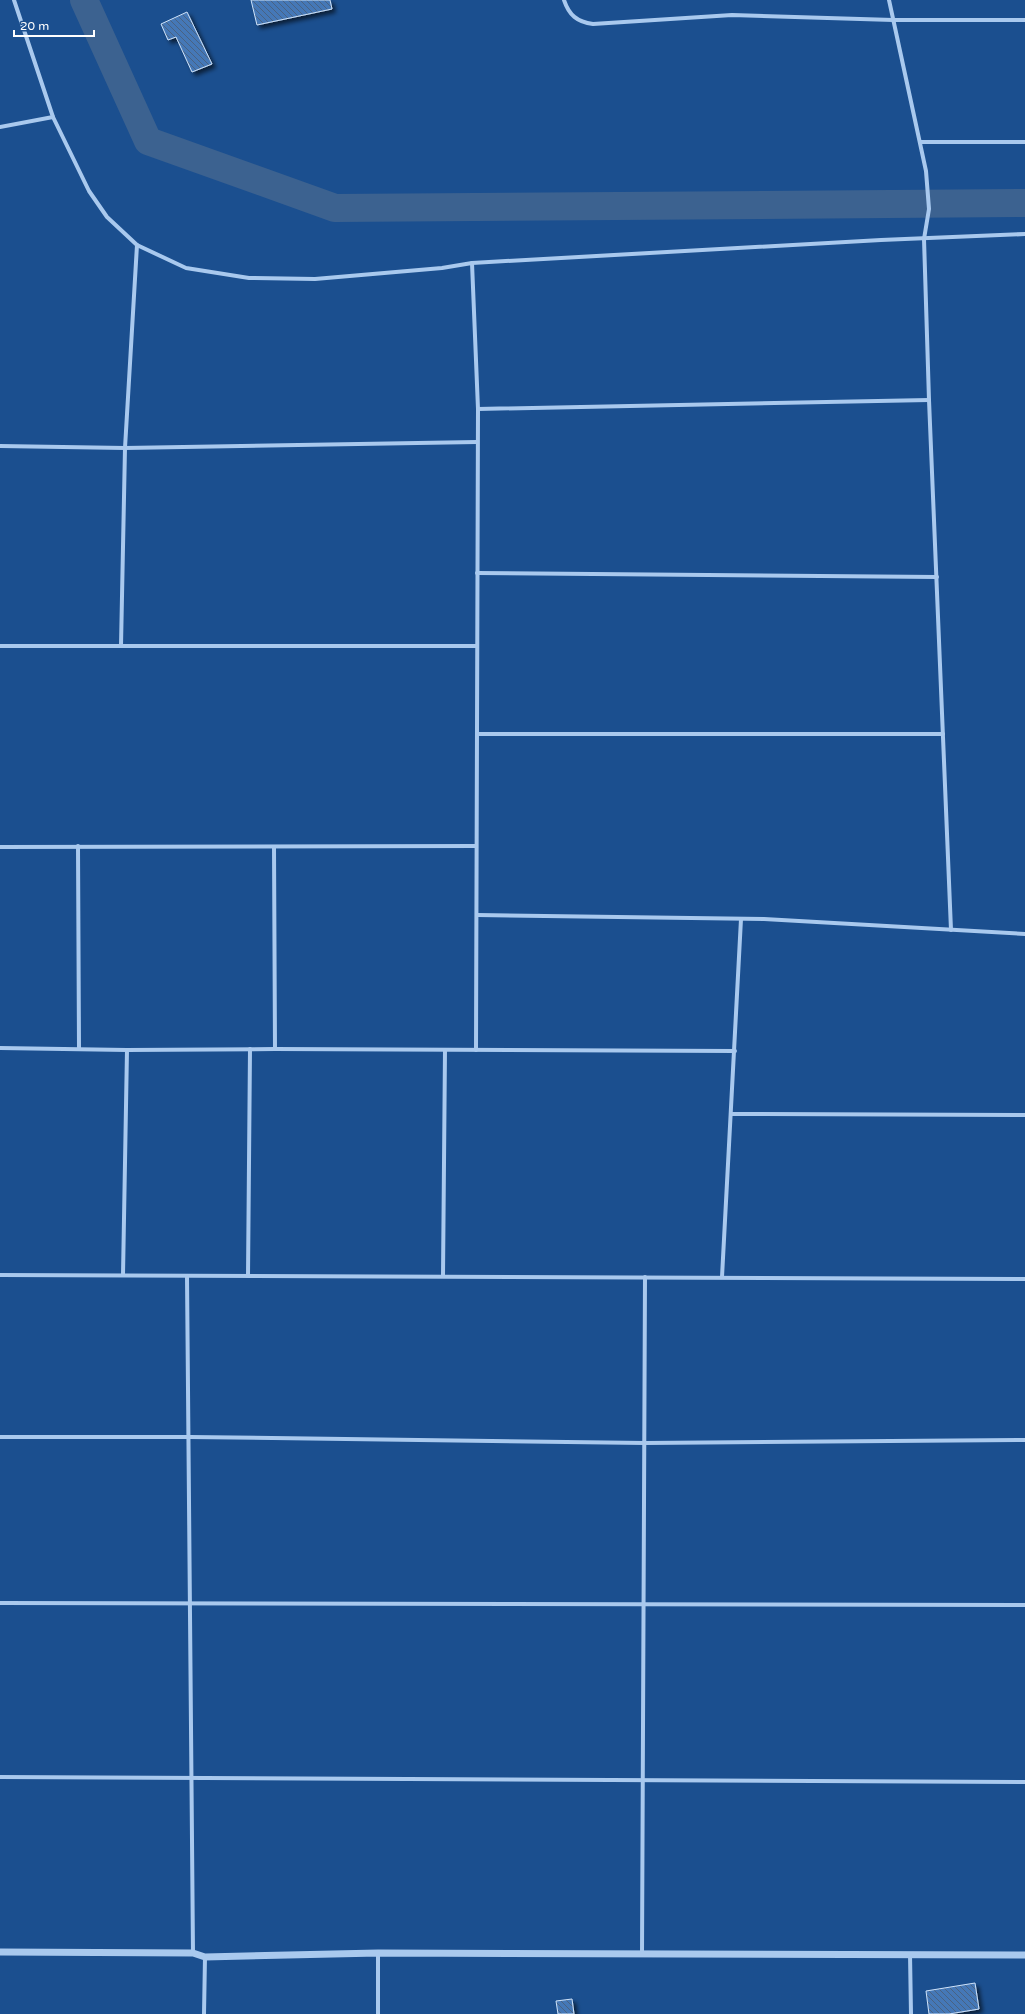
<svg xmlns="http://www.w3.org/2000/svg" width="1025" height="2014" font-family="'Varela Round',sans-serif">
  <style>
    .lines { fill: none; stroke-linecap: round; stroke-linejoin: round }
    .canal { stroke: #3c6290; stroke-width: 28 }
    .building { fill: url(#building-back-hatch); stroke: #cfe3fa; filter: url(#shadow) }
    .minor { stroke: #a9c9ee; stroke-width: 4 }
    .tertiary { stroke: #a9c9ee; stroke-width: 7 }
  </style>
  <defs>
    <pattern id="building-back-hatch" width="6" height="6" patternUnits="userSpaceOnUse"><rect width="6" height="6" fill="#4478b7"/><path d="M-1 5l2 2M0 0l6 6M5-1l2 2" fill="none" stroke="#486282"/></pattern>
    <filter id="shadow"><feDropShadow dx="3.5" dy="3.5" stdDeviation="2" flood-color="#0009"/></filter>
  </defs>
  <rect width="100%" height="100%" fill="#1b4f8f"/>
  <g class="lines">
    <path class="canal" d="M 84,0 L 148,141 L 335,208 L 1025,203"/>
  </g>
  <g class="building">
    <path d="M 251,0 L 330,0 L 332,9 L 257,25 Z"/>
    <path d="M 187,12 L 212,64 L 192,72 L 176,37 L 168,40 L 161,24 Z"/>
    <path d="M 975,1983 L 979,2009 L 949,2014 L 929,2014 L 926,1991 Z"/>
    <path d="M 572,1999 L 574,2014 L 558,2014 L 556,2001 Z"/>
  </g>
  <g class="lines">
    <g class="minor">
      <path d="M 14,0 L 53,117 L 89,191 L 107,217 L 137,245 L 186,268 L 249,278 L 315,279 L 442,268 L 472,263 L 881,240 L 1025,234"/>
      <path d="M 564,0 C 569,15 577,22 593,24 L 732,15 L 893,20 L 1025,20"/>
      <path d="M 889,0 L 926,171 L 929,209 L 924,239 L 929,400 L 951,930"/>
      <path d="M 0,127 L 53,117"/>
      <path d="M 920,142 L 1025,142"/>
      <path d="M 472,263 L 478,409 L 476,1050"/>
      <path d="M 478,409 L 929,400"/>
      <path d="M 0,446 L 125,448 L 477,442"/>
      <path d="M 477,573 L 937,577"/>
      <path d="M 0,646 L 477,646"/>
      <path d="M 121,646 L 125,448 L 137,245"/>
      <path d="M 477,734 L 943,734"/>
      <path d="M 78,846 L 79,1048"/>
      <path d="M 0,847 L 476,846"/>
      <path d="M 274,847 L 275,1049"/>
      <path d="M 477,915 L 764,919 L 1025,934"/>
      <path d="M 0,1048 L 127,1050 L 275,1049 L 735,1051"/>
      <path d="M 731,1114 L 1025,1115"/>
      <path d="M 0,1275 L 1025,1279"/>
      <path d="M 123,1275 L 127,1050"/>
      <path d="M 187,1276 C 191,1501 190,1727 193,1953"/>
      <path d="M 248,1276 L 250,1049"/>
      <path d="M 443,1276 L 445,1050"/>
      <path d="M 722,1277 L 741,919"/>
      <path d="M 0,1437 L 190,1437 L 645,1443 L 1025,1440"/>
      <path d="M 0,1603 L 1025,1605"/>
      <path d="M 0,1777 L 1025,1782"/>
      <path d="M 378,1953 L 378,2014"/>
      <path d="M 642,1954 L 645,1277"/>
      <path d="M 910,1954 L 911,2014"/>
      <path d="M 204,2014 L 205,1957"/>
    </g>
    <path class="tertiary" d="M 0,1952 L 193,1953 L 205,1957 L 378,1953 L 1025,1955"/>
  </g>
  <path d="M14 30v6h80v-6" fill="none" stroke="#ffffff" stroke-width="2"/>
  <text x="20" y="30" font-size="12" fill="#ffffff" stroke="#1b4f8f" stroke-width="3" paint-order="stroke">20 m</text>
</svg>
